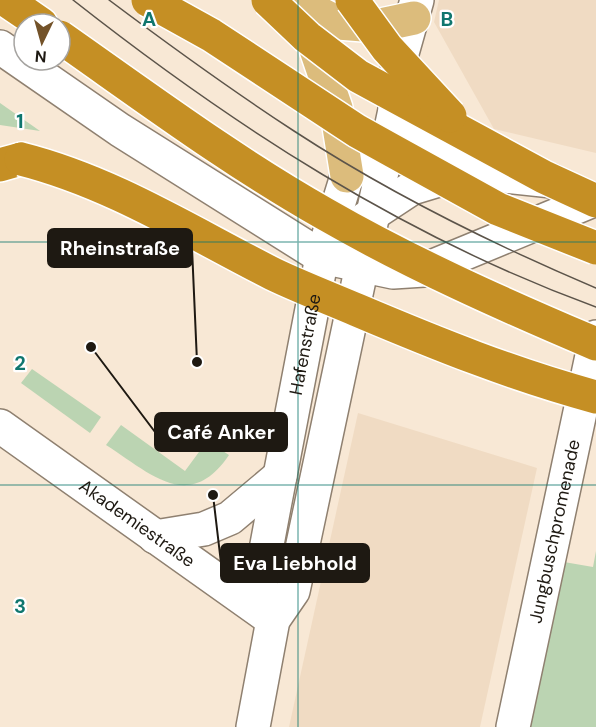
<svg xmlns="http://www.w3.org/2000/svg" width="596" height="727" font-family="'DM Sans',sans-serif">
  <style>
    .built { fill: #f0dbc3 }
    .green { fill: #bbd4b2 }
    .lines { fill: none; stroke-linecap: round; stroke-linejoin: round }
    .street-casing { stroke: #8f8070; stroke-width: 36 }
    .primary-casing { stroke: #fff; stroke-width: 36 }
    .highway-casing { stroke: #fff; stroke-width: 36 }
    .street { stroke: #fff; stroke-width: 33 }
    .primary { stroke: #dcbc7c; stroke-width: 33 }
    .highway { stroke: #c58f24; stroke-width: 33 }
    .tram { stroke: #5c544a; stroke-width: 1.5 }
    .highway-bridge-casing { stroke: #fff; stroke-width: 36; stroke-linecap: butt }
    .highway-bridge { stroke: #c58f24; stroke-width: 33 }
    .grid { fill: none; stroke: #0f766e; stroke-width: 1.5; stroke-opacity: 0.55 }
    .labels { text-anchor: middle; dominant-baseline: central; stroke-width: 4.5; stroke-linejoin: round; paint-order: stroke }
    .street-label { font-size: 18px; fill: #1e1912; stroke: #fff }
    .grid-label { font-size: 20px; text-anchor: middle; font-weight: bold; fill: #0f766e; stroke: #fff; stroke-width: 4.5; stroke-linejoin: round; paint-order: stroke }
    .leader { fill: none; stroke: #1e1912; stroke-width: 2 }
    .callout-dot { fill: #1e1912; stroke: #fff; stroke-width: 2 }
    .callout { fill: #1e1912; stroke: #1e1912; stroke-width: 2 }
    .callout-label { font-size: 20px; text-anchor: middle; font-weight: bold; fill: #fff }
  </style>
  <rect width="100%" height="100%" fill="#f8e8d5"/>
  <g class="built">
    <path d="M 439,0 L 596,0 L 596,153 L 494,129 L 434,22 Z"/>
    <path d="M 358,413 L 537,468 L 480,727 L 289,727 Z"/>
  </g>
  <g class="green">
    <path d="M 0,103 L 40,131 L 0,125 Z"/>
    <path d="M 32,369 L 101,417 L 90,433 L 21,383 Z"/>
    <path d="M 121,425 L 185,471 L 207,441 L 229,455 C 189,514 150,473 106,445 Z"/>
    <path d="M 596,551 L 596,727 L 530,727 L 564,562 L 593,567 Z"/>
  </g>
  <g class="lines">
    <defs>
      <g id="street">
        <path d="M 0,47 L 120,130 L 322,257 L 393,272 L 424,270 L 596,199"/>
        <path d="M 393,85 L 417,0"/>
        <path d="M 395,110 L 465,172"/>
        <path d="M 365,219 L 412,188 L 465,172 L 552,181"/>
        <path id="s1" d="M 0,426 L 273,620"/>
        <path d="M 155,537 L 204,529 L 230,518 L 280,476"/>
        <path id="s2" d="M 273,620 L 260,582 L 274,507 L 322,257 L 347,176 L 360,150"/>
        <path d="M 253,727 L 273,620 L 293,591 L 303,544 L 395,110 L 395,81"/>
        <path id="s3" d="M 513,727 L 596,337"/>
      </g>
      <g id="primary">
        <path d="M 299,0 L 336,108 L 347,176"/>
        <path d="M 300,3 L 338,23 L 376,26 L 414,18"/>
      </g>
      <g id="highway">
        <path d="M 6,0 L 41,24"/>
        <path d="M 0,165 L 21,159"/>
      </g>
    </defs>
    <use href="#street" class="street-casing"/>
    <use href="#primary" class="primary-casing"/>
    <use href="#highway" class="highway-casing"/>
    <use href="#street" class="street"/>
    <use href="#primary" class="primary"/>
    <use href="#highway" class="highway"/>
    <g class="tram">
      <path d="M 73,0 C 233,126 404,237 596,307"/>
      <path d="M 109,0 C 169,45 231,90 294,131 C 389,193 492,244 596,288"/>
    </g>
    <defs>
      <g id="highway-bridge">
        <path d="M 148,0 L 211,35 L 357,131 L 393,151 L 498,209 L 596,248"/>
        <path d="M 268,0 L 307,37 L 358,76 L 544,177 L 596,201"/>
        <path d="M 352,0 L 387,48 L 450,116"/>
        <path d="M 60,37 C 147,98 233,162 325,214 C 412,264 504,305 596,344"/>
        <path d="M 21,159 C 112,182 190,232 273,274 C 300,287 329,298 357,310 C 435,343 514,375 596,397"/>
      </g>
    </defs>
    <use href="#highway-bridge" class="highway-bridge-casing"/>
    <use href="#highway-bridge" class="highway-bridge"/>
  </g>
  <path class="grid" d="M 298,0 L 298,727M 0,242 L 596,242M 0,485 L 596,485"/>
  <g class="labels">
    <g class="street-label">
      <text stroke="none"><textPath href="#s2" startOffset="282">Hafenstraße</textPath></text>
      <text stroke="none"><textPath href="#s1" startOffset="168">Akademiestraße</textPath></text>
      <text stroke="none"><textPath href="#s3" startOffset="200">Jungbuschpromenade</textPath></text>
    </g>
  </g>
  <g class="grid-label">
    <text x="149" y="26">A</text>
    <text x="447" y="26">B</text>
    <text x="20" y="128">1</text>
    <text x="20" y="370">2</text>
    <text x="20" y="613">3</text>
  </g>
  <path class="leader" d="M197 362L192 248M91 347L155 432M213 495L221 563"/>
  <g class="callout-dot">
    <circle cx="197" cy="362" r="6"/>
    <circle cx="91" cy="347" r="6"/>
    <circle cx="213" cy="495" r="6"/>
  </g>
  <g class="callout">
    <rect x="48" y="229" width="144" height="38" rx="6"/>
    <rect x="155" y="413" width="132" height="38" rx="6"/>
    <rect x="221" y="544" width="148" height="38" rx="6"/>
  </g>
  <g class="callout-label">
    <text x="120" y="255">Rheinstraße</text>
    <text x="221" y="439">Café Anker</text>
    <text x="295" y="570">Eva Liebhold</text>
  </g>
  <g transform="translate(42 42) rotate(185)"><circle r="28" fill="#ffffff" stroke="#a5a3a0" stroke-width="1.5"/>
  <path d="M0-4.5L10 22L0 15L-10 22Z" fill="#735229"/>
  <text y="-9" font-size="16" font-weight="bold" text-anchor="middle" fill="#1e1912">N</text>
  </g>
</svg>
